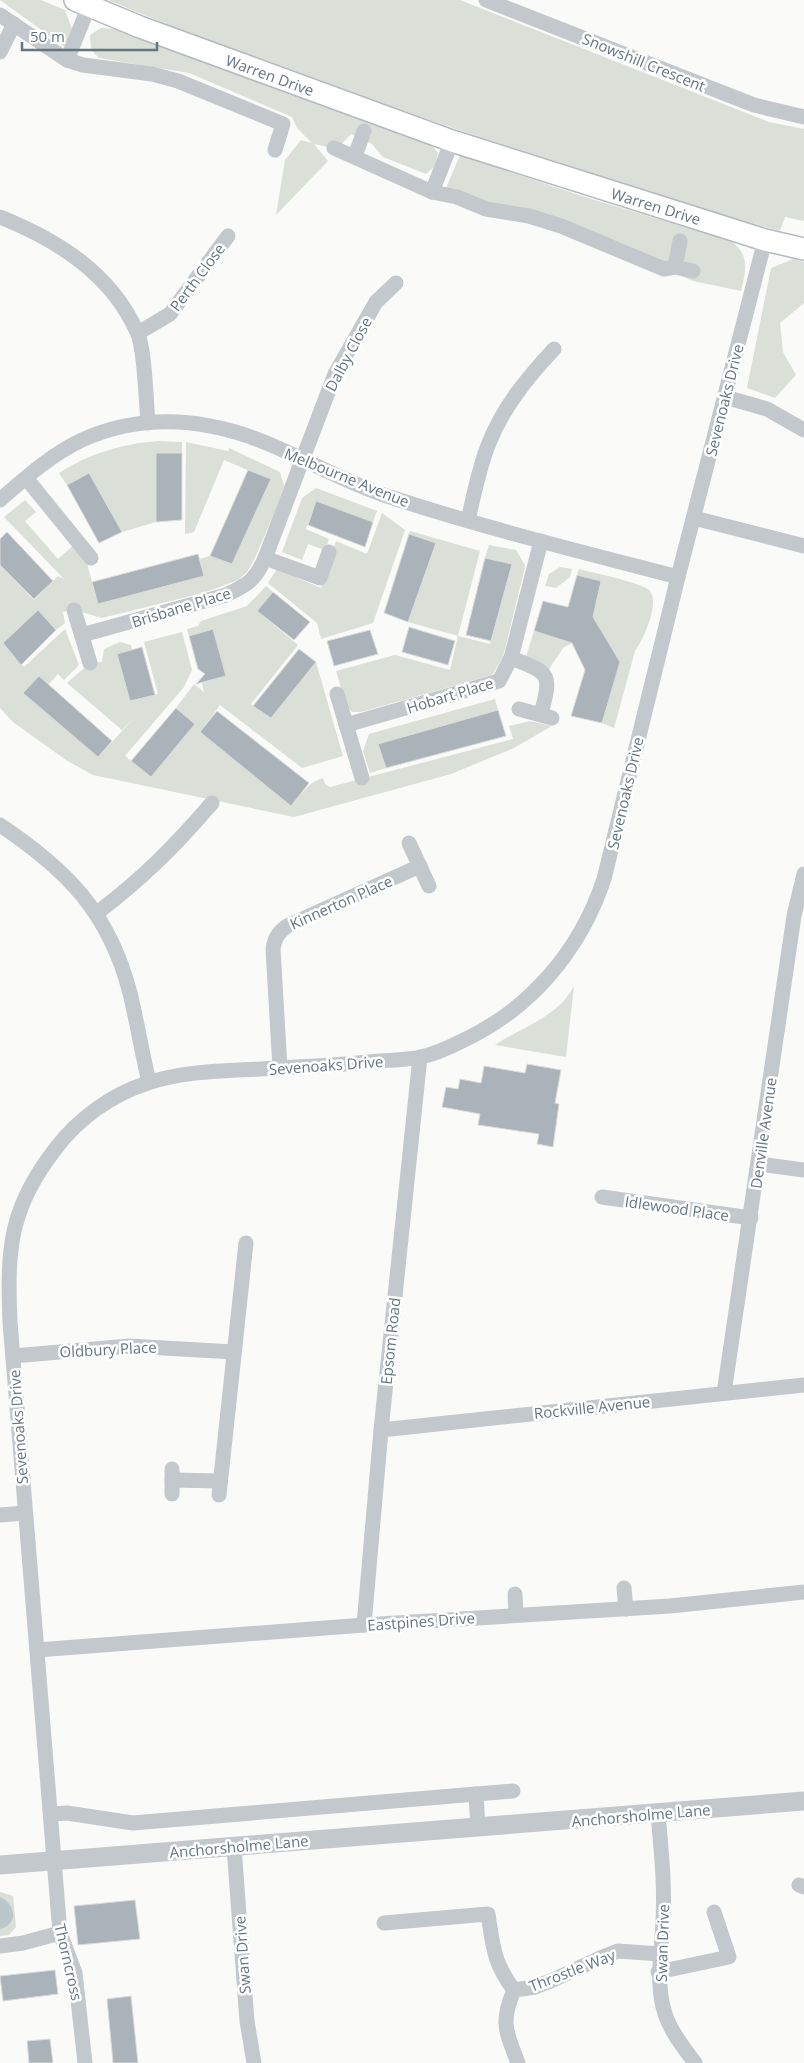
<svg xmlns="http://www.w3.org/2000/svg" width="804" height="2063" font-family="'Open Sans',sans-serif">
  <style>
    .green { fill: #dadfd7 }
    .water { fill: #bbc7cb }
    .building { fill: #aab3b9; stroke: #dcdcda }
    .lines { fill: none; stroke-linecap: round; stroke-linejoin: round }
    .secondary-casing { stroke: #b3babf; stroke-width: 24 }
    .minor { stroke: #c3c8cc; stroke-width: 15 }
    .tertiary { stroke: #c3c8cc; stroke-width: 19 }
    .secondary { stroke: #fff; stroke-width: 21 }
    .labels { text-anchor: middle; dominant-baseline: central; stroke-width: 5; stroke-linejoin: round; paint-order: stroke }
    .street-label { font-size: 15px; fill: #657683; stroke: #fff }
  </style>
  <rect width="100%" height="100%" fill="#fafaf8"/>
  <g class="green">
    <path d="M 0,0 L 41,0 L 65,10 L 72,29 L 68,44 L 65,44 L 65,47 Z"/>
    <path d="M 108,0 L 460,0 L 769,122 L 804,129 L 804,221 L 785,217 L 780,231 C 643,193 508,148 373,100 C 284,68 195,37 108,0 Z"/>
    <path d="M 101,28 L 114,29 L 430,143 L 438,153 L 435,166 L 426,174 L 383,157 L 372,144 L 351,134 L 337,149 L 314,144 L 328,161 L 276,215 L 285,160 L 301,140 L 312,143 L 297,128 L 292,117 L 189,73 L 99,58 L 91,50 L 90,35 Z"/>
    <path d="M 460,155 L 585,197 L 731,241 C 750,255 746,270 741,291 L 693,281 L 643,259 L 443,195 Z"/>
    <path d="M 793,259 L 804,262 L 804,303 L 780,323 L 783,352 L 796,375 L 775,398 L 747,388 L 771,268 Z"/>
    <path d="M 158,441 L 182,442 L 182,453 L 156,453 L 156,522 L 122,532 L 89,473 L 67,485 L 59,473 C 90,453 122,444 158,441 Z"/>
    <path d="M 186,442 L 228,451 L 229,448 L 280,472 L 284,486 L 275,511 L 255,558 L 247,572 L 238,580 L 203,593 L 102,618 L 74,610 L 63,612 L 65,623 L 56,630 L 38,610 L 3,643 L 24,667 L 65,629 L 79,665 L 64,680 L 58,674 L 48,685 L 98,757 L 136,716 L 122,730 L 67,683 L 90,663 L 102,662 L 104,649 L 120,642 L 131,645 L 132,650 L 117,654 L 130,701 L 158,694 L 144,642 L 182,632 L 192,670 L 184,687 L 125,756 L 151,777 L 195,724 L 176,708 L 194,684 L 204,692 L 202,683 L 226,676 L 213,629 L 189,636 L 187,629 L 198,626 L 201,621 L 247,606 L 266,586 L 273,592 L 257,611 L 298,645 L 251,704 L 271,718 L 316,662 L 343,756 L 302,768 L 220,705 L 200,732 L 291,806 C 302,794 307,783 323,778 L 325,784 L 330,787 L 513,739 L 509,726 L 530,721 L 552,726 L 514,748 L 451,774 L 294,817 L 93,775 L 66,760 L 13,722 L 0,708 L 0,565 L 34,600 L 58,576 L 64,579 L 4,517 L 25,500 L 36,512 L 25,521 L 58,559 L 74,545 L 86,560 L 98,604 L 204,576 L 200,559 L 210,556 L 232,564 L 271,480 L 224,460 L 194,532 L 185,534 Z"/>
    <path d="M 316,488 L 377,511 L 373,522 L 316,502 L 306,529 L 329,539 L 325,550 L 308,544 L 302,560 L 282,552 L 302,498 Z"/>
    <path d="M 382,513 L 405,530 L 373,623 L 321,639 L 317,623 L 268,583 L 277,569 L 321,588 L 336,541 L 367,554 Z"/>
    <path d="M 410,531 L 480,551 L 458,636 L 490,644 L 512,564 L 485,558 L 489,545 L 516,550 L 525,565 L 524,571 L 503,657 L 492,675 L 361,712 L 352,712 L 346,705 L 336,671 L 395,655 L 450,670 L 458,636 L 408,622 L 436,544 L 409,534 Z"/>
    <path d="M 560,567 L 572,569 L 570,577 L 556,588 L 545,586 L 549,574 Z"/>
    <path d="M 579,569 C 593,573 640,582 649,590 C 661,602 643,640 635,651 L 614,728 L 602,723 L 619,662 L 593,617 L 601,581 L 577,575 Z"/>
    <path d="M 534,631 L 572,643 L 563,648 L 545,675 L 524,663 Z"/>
    <path d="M 495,699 L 498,710 L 378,744 L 386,768 L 370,773 L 363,751 L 369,734 Z"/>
    <path d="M 574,986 L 566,1057 L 495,1045 C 522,1027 558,1017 574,986 Z"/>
    <path d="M 0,1892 L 13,1896 L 16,1927 L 9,1935 L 0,1936 Z"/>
  </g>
  <path class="water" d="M 0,1897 C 16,1904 19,1924 0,1929 Z"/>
  <g class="building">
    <path d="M 156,453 L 182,453 L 182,520 L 156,522 Z"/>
    <path d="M 248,470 L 271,479 L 232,564 L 210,556 Z"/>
    <path d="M 89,473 L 122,532 L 99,543 L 67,485 Z"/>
    <path d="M 316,501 L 373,522 L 365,547 L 308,525 Z"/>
    <path d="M 7,532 L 53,581 L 34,599 L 0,565 L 0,539 Z"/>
    <path d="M 409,534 L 436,543 L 408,622 L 384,613 Z"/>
    <path d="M 198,554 L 204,576 L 98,604 L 92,582 Z"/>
    <path d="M 485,558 L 512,564 L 491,641 L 466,635 Z"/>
    <path d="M 577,575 L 601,581 L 593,617 L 620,662 L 602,723 L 571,716 L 585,670 L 572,643 L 534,631 L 543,601 L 568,607 Z"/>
    <path d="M 273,592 L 310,622 L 294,640 L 257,611 Z"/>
    <path d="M 38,610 L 56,630 L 21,665 L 3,643 Z"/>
    <path d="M 409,627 L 455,641 L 448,665 L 402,652 Z"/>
    <path d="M 213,629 L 226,676 L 196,684 L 205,674 L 198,669 L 189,636 Z"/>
    <path d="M 370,630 L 378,654 L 334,666 L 327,641 Z"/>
    <path d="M 142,647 L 155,695 L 130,701 L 117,654 Z"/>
    <path d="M 299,649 L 316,662 L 271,718 L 253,706 Z"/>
    <path d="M 39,676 L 112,741 L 98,757 L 23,693 Z"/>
    <path d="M 176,708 L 195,724 L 151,777 L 131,761 Z"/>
    <path d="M 498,710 L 506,736 L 386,768 L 378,744 Z"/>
    <path d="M 217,711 L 309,783 L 291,806 L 200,732 Z"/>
    <path d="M 527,1064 L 561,1070 L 555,1103 L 559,1104 L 553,1147 L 537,1144 L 539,1134 L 478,1125 L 480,1114 L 442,1107 L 446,1087 L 458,1089 L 460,1079 L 481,1083 L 484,1066 L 525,1073 Z"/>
    <path d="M 135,1900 L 140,1939 L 78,1945 L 74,1906 Z"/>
    <path d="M 55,1970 L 58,1994 L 3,2001 L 0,1976 Z"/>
    <path d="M 131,1996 L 138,2063 L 113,2063 L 107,1999 Z"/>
    <path d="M 50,2039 L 53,2063 L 29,2063 L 27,2041 Z"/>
  </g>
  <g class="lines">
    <defs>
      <path id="secondary" d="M 75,0 L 140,27 L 452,141 L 765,240 L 804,249"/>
    </defs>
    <use href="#secondary" class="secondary-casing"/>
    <g class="minor">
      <path d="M 486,0 L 754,105 L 804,117"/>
      <path d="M 0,15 L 67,60 L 83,65 L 152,74 L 178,81 L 283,124 L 275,150"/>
      <path d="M 0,52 L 14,24"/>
      <path d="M 67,60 L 89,6"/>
      <path d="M 334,148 L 432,192 L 457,197 L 486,209 L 529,216 L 561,226 L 664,269 L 675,267 L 693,271"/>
      <path d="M 355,156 L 364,131"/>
      <path d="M 432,192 L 452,141"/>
      <path d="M 0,217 C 57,240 111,273 137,332 C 145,348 146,402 148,423"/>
      <path d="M 675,267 L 680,241"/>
      <path d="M 138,333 L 170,314 L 228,236"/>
      <path d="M 725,397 L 767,409 L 804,430"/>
      <path d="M 26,478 L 91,558"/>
      <path d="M 0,500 C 25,478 52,454 82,440 C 140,414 201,418 259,440 C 303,457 345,483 390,497 C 485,528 582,552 678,577"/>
      <path d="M 694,518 L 804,546"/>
      <path d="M 468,520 C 474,495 479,467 489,443 C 503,407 528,377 554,349"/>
      <path d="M 265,558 L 320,578 L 329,552"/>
      <path d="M 74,610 L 90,663"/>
      <path d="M 82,635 L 226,595 C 247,585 255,581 265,558 L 335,374 L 376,302 L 396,283"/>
      <path d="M 511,658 C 550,673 552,673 541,714"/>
      <path d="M 337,694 L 362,778"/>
      <path d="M 519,709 L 552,718"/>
      <path d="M 346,725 L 499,681 L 511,658 L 541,541"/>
      <path d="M 0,825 C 67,870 109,912 130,993 C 137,1022 142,1053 149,1082"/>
      <path d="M 409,843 L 429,886"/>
      <path d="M 97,913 C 143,878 174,847 212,803"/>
      <path d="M 280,1068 L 273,949 C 275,937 279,931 289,925 L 420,866"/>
      <path d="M 759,1164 L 804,1170"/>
      <path d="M 602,1197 L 751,1218"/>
      <path d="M 13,1356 L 129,1346 L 234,1352"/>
      <path d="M 724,1393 L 794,916 L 804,874"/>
      <path d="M 381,1430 L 804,1385"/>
      <path d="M 172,1480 L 220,1481"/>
      <path d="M 172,1494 L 172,1469"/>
      <path d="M 219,1495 L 246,1243"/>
      <path d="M 0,1515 L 25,1513"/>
      <path d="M 624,1588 L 626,1609"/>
      <path d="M 515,1594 L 516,1614"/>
      <path d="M 364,1625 L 381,1430 L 420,1057"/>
      <path d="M 37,1650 L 364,1625 L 670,1606 L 804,1592"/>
      <path d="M 476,1794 L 513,1791"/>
      <path d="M 51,1814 L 67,1813 L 133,1823 L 476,1794 L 478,1828"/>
      <path d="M 658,1814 C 661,1849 665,1884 663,1920 C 662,1953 655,1982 665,2014 C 671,2032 684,2048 695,2063"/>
      <path d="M 234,1847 L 247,2021 L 254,2063"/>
      <path d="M 799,1885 L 804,1887"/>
      <path d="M 384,1923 L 488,1914 C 493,1947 494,1964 514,1990"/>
      <path d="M 0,1946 L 23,1943 L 60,1933"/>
      <path d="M 658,1972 L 729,1957 L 714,1912"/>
      <path d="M 514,1990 L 535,1987 L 553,1980 L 600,1958 L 618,1951 L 660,1954"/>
      <path d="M 514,1990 C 500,2023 506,2031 518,2063"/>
      <path d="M 85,2063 L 75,1973 L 60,1933 L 10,1322 C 7,1249 9,1208 56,1148 C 78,1119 112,1094 148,1083 C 183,1071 224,1071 261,1069 C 300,1067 340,1065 379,1061 C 393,1060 407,1060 421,1057 C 435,1054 448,1048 460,1042 C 530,1010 580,951 604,879 L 678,577 L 765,240"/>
    </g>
    <path class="tertiary" d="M 0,1865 L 804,1801"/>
    <use href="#secondary" class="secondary"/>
  </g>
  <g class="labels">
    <g class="street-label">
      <text transform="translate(644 62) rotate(22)">Snowshill Crescent</text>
      <text transform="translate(270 75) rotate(20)">Warren Drive</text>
      <text transform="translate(656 206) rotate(17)">Warren Drive</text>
      <text transform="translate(197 277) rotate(-53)">Perth Close</text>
      <text transform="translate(348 354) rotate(-62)">Dalby Close</text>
      <text transform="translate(724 400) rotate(-76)">Sevenoaks Drive</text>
      <text transform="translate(347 477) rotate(22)">Melbourne Avenue</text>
      <text transform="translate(181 607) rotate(-17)">Brisbane Place</text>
      <text transform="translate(450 695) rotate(-17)">Hobart Place</text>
      <text transform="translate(625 793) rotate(-77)">Sevenoaks Drive</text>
      <text transform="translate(341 902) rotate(-24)">Kinnerton Place</text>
      <text transform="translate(326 1065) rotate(-4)">Sevenoaks Drive</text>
      <text transform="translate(763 1133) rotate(-82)">Denville Avenue</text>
      <text transform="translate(677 1208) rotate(8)">Idlewood Place</text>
      <text transform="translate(390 1341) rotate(-84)">Epsom Road</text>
      <text transform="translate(108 1349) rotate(-3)">Oldbury Place</text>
      <text transform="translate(592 1407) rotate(-6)">Rockville Avenue</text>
      <text transform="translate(18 1427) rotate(-94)">Sevenoaks Drive</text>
      <text transform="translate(421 1621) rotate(-4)">Eastpines Drive</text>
      <text transform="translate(641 1815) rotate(-5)">Anchorsholme Lane</text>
      <text transform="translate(239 1846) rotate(-5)">Anchorsholme Lane</text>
      <text transform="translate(662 1943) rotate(-88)">Swan Drive</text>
      <text transform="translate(242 1955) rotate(-94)">Swan Drive</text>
      <text transform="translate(69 1962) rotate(77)">Thorncross</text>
      <text transform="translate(572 1970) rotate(-21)">Throstle Way</text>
    </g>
  </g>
  <path d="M22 42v8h135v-8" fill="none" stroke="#657683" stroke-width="2.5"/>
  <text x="30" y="42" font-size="15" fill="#657683" stroke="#ffffff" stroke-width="4" paint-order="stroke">50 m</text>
</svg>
